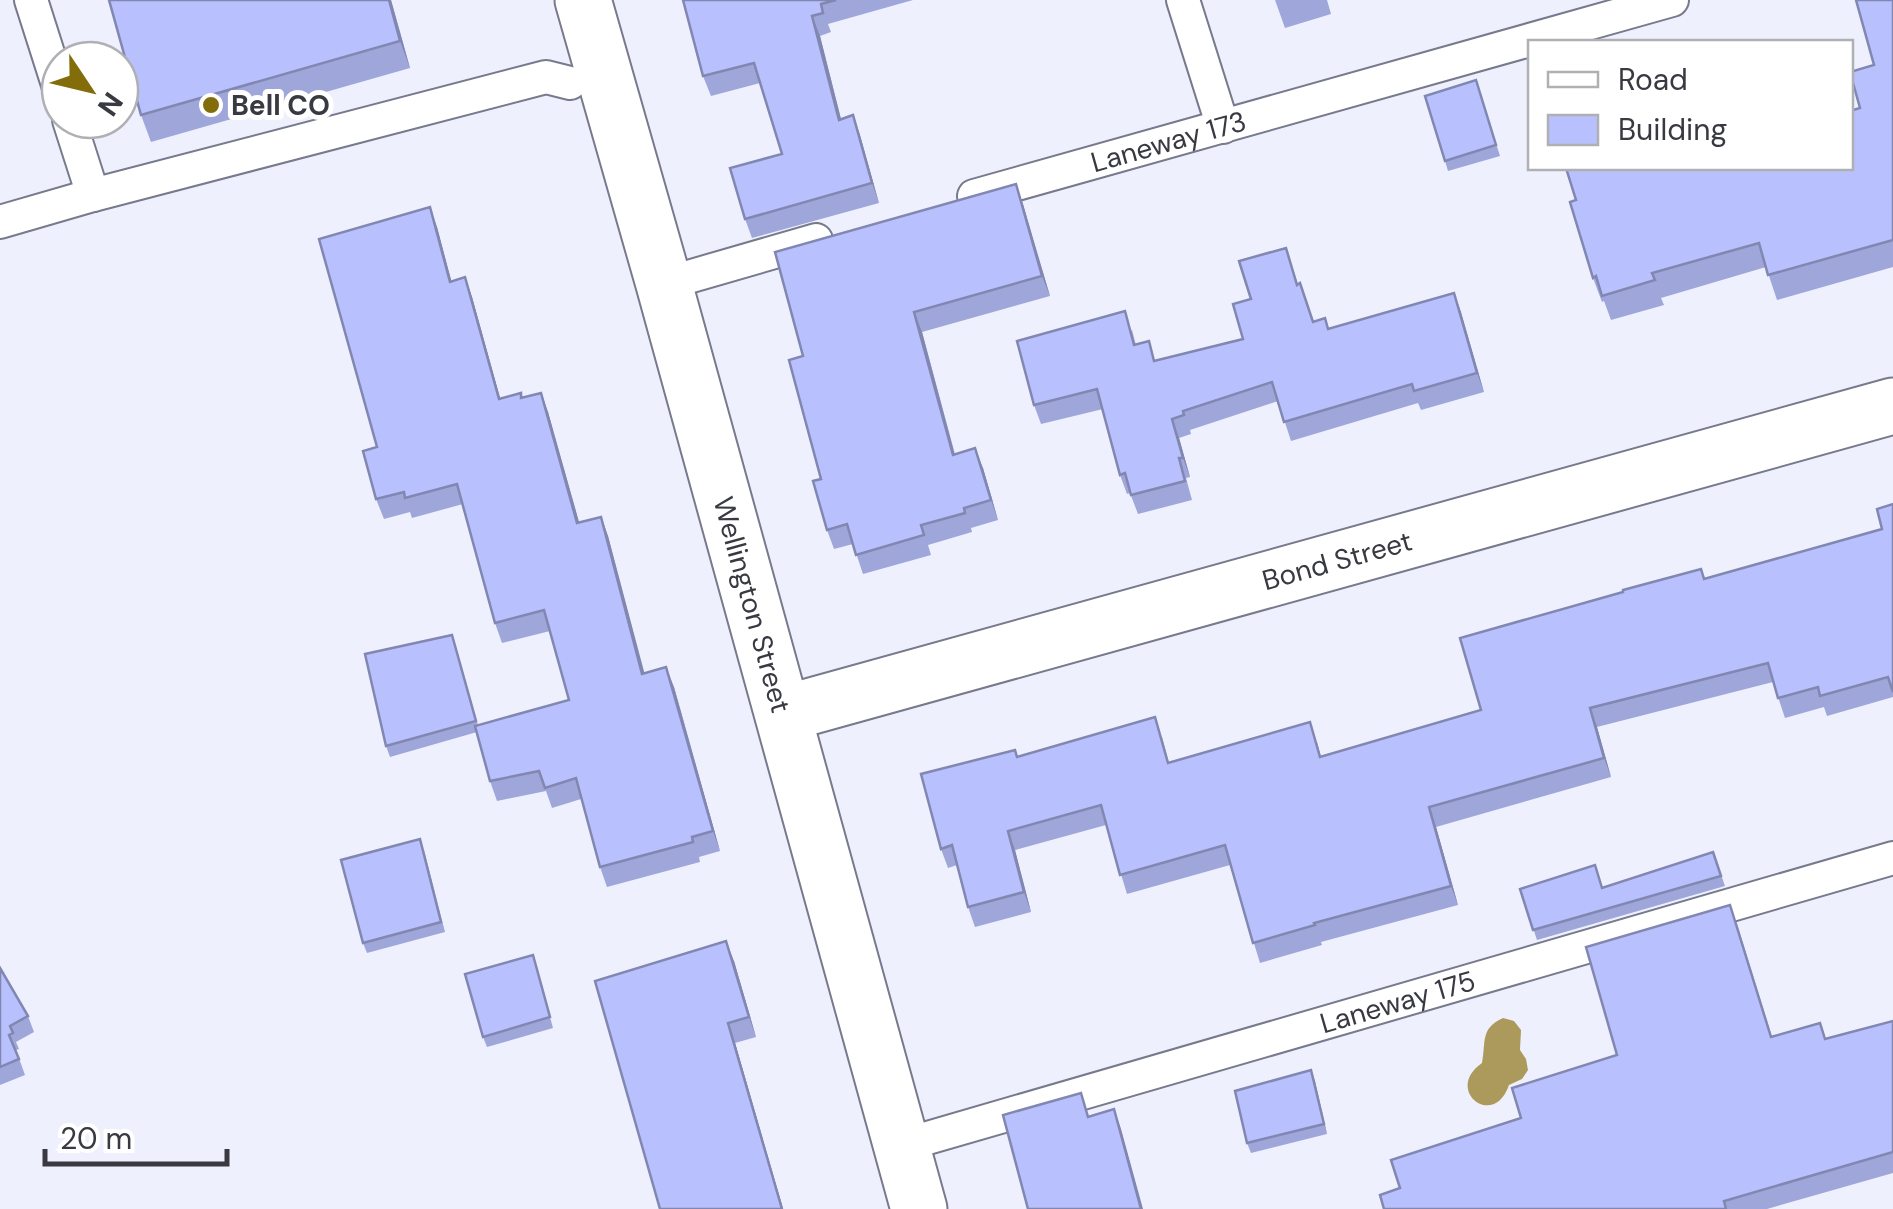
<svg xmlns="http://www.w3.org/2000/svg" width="1893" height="1209" font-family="'DM Sans',sans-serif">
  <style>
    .water { fill: #ab9a5b }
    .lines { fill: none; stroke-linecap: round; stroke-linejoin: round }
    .service-casing { stroke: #777a8c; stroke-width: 36 }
    .minor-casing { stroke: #777a8c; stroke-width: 59 }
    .service { stroke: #fff; stroke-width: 32 }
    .minor { stroke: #fff; stroke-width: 55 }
    .wall { fill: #9ea6da }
    .shaded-wall { fill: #8187b1 }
    .building { fill: #b8c1fd; stroke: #8187b1; stroke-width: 2.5 }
    .poi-dot { fill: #836d0a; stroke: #fff; stroke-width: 4 }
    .labels { text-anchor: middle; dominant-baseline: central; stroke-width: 10; stroke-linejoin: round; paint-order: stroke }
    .poi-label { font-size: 28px; font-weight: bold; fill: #383941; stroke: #fff; text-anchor: start }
    .street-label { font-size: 28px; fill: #383941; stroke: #fff }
  </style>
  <rect width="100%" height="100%" fill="#eef1fd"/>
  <path class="water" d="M 1503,1018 L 1514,1021 L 1521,1030 L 1520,1050 L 1526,1059 L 1528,1070 L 1522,1079 L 1509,1085 C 1494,1130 1443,1090 1482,1063 C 1486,1043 1480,1028 1503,1018 Z"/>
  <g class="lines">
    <defs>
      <g id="service">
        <path d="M 31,0 L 60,91"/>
        <path d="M 1183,0 L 1223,127"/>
        <path d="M 69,120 L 93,195"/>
        <path id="s1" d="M 974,196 L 1672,0"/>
        <path d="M 0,222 L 93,195 L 546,77 L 570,83"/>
        <path d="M 664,284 L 816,240"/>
        <path id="s2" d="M 900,1146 L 1893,858"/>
      </g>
      <g id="minor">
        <path id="s3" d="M 583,0 L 664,284 L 919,1209"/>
        <path id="s4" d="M 783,714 L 1893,406"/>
      </g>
    </defs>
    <use href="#service" class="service-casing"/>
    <use href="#minor" class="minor-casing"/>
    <use href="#service" class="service"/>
    <use href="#minor" class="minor"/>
  </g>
  <g class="wall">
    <path d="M 109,0 L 391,0 L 410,68 L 151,142 L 141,115 Z"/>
    <path d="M 683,0 L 913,0 L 828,24 L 831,32 L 820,36 L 841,119 L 853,115 L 879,203 L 752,238 L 745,219 L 782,154 L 760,83 L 711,96 L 703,76 Z"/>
    <path d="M 1275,0 L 1327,0 L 1331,14 L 1285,28 Z"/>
    <path d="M 1893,0 L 1893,267 L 1777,300 L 1766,267 L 1661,298 L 1664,305 L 1611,320 L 1604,301 L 1602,302 L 1593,278 L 1850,168 L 1860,108 Z"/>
    <path d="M 1476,80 L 1500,156 L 1448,171 L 1445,161 Z"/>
    <path d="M 1016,184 L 1050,296 L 922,332 L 955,454 L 983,468 L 998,520 L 971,528 L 972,532 L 928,545 L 931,555 L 863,574 L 853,544 L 834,549 L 827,530 L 803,356 Z"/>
    <path d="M 437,227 L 451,281 L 472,297 L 500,399 L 521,393 L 523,397 L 541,393 L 548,412 L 579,523 L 601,517 L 608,536 L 644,674 L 674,687 L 720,851 L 699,857 L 700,862 L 607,887 L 600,867 L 581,799 L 552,808 L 546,791 L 497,801 L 490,781 L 477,732 L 390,757 L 386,746 L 452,635 L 478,725 L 569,700 L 550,631 L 502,643 L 495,623 L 463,504 L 412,518 L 410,512 L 384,519 L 376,499 L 377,447 Z"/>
    <path d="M 1286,248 L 1298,284 L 1313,322 L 1329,329 L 1454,293 L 1484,392 L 1421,410 L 1418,403 L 1291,441 L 1278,401 L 1190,430 L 1191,434 L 1179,438 L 1190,477 L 1186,478 L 1192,500 L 1138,514 L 1130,493 L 1127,494 L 1120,475 L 1103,409 L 1041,424 L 1034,405 L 1132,330 L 1136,345 L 1156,361 L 1243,339 L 1251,299 Z"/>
    <path d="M 1893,504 L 1893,697 L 1827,716 L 1824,707 L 1785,718 L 1773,682 L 1597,727 L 1611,777 L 1436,827 L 1458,905 L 1321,942 L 1322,945 L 1260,963 L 1230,865 L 1127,894 L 1106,825 L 1015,850 L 1031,912 L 975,927 L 968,907 L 957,865 L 948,868 L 941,849 L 1018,757 L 1162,737 L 1169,763 L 1317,742 L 1321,757 L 1481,710 L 1701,569 L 1705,578 L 1882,529 Z"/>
    <path d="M 424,850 L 445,932 L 367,953 L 363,943 Z"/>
    <path d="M 1713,852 L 1725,886 L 1537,940 L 1520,889 L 1603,888 Z"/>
    <path d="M 1737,924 L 1772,1037 L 1826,1039 L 1893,1021 L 1893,1173 L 1767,1209 L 1384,1209 L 1400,1188 L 1521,1118 L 1617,1055 Z"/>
    <path d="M 734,961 L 756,1037 L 735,1043 L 783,1209 L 660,1209 Z"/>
    <path d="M 536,966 L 553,1028 L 487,1047 L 483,1037 Z"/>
    <path d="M 0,968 L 28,1016 L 34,1032 L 16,1042 L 19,1049 L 16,1050 L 25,1075 L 0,1085 Z"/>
    <path d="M 1311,1070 L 1327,1134 L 1251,1153 L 1247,1143 Z"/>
  </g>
  <g class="shaded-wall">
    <path d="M 389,0 L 391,0 L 410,68 L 400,41 Z"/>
    <path d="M 812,16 L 820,36 L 846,139 L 839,120 Z"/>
    <path d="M 853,115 L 860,135 L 879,203 L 872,183 Z"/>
    <path d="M 1016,184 L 1023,204 L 1050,296 L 1042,276 Z"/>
    <path d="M 430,207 L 437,227 L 457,302 L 450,282 Z"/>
    <path d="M 465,277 L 472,297 L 506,419 L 499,399 Z"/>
    <path d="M 1454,293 L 1461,312 L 1484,392 L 1477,373 Z"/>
    <path d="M 914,312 L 922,332 L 960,475 L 953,455 Z"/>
    <path d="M 541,393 L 548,412 L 585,543 L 577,523 Z"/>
    <path d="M 1172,419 L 1179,438 L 1190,477 L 1183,458 Z"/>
    <path d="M 975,448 L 983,468 L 998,520 L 991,500 Z"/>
    <path d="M 601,517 L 608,536 L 650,694 L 642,674 Z"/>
    <path d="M 666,667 L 674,687 L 720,851 L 713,831 Z"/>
    <path d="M 1590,708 L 1597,727 L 1611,777 L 1604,758 Z"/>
    <path d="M 1429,807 L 1436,827 L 1458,905 L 1451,886 Z"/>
    <path d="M 1008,831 L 1015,850 L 1031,912 L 1024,892 Z"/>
    <path d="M 726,941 L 734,961 L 756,1037 L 749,1017 Z"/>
    <path d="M 728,1023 L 735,1043 L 783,1209 L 782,1209 Z"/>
    <path d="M 1311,1070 L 1315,1081 L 1327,1134 L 1324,1124 Z"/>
    <path d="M 1114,1109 L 1121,1129 L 1143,1209 L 1141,1209 Z"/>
  </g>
  <g class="building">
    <path d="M 109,0 L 389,0 L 400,41 L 141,115 Z"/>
    <path d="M 683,0 L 836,0 L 821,4 L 823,13 L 812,16 L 839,120 L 853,115 L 872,183 L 745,219 L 730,168 L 782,154 L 754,63 L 703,76 Z"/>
    <path d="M 1856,0 L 1893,0 L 1893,240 L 1768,275 L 1759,243 L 1652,273 L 1655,280 L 1602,296 L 1596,276 L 1593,278 L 1570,202 L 1576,200 L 1566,168 L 1850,168 L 1850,111 L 1860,108 L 1850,72 L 1874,65 Z"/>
    <path d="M 1476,80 L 1496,145 L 1445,161 L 1425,96 Z"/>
    <path d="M 1016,184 L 1042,276 L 914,312 L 953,455 L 975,448 L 991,500 L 964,508 L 965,513 L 921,525 L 924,535 L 856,555 L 847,524 L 827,530 L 813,481 L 821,479 L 789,360 L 803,356 L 775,252 Z"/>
    <path d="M 430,207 L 450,282 L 465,277 L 499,399 L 521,393 L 521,398 L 541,393 L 577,523 L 601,517 L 642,674 L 666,667 L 713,831 L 692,837 L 693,842 L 600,867 L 576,778 L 545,788 L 539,771 L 490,781 L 475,726 L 569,700 L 544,610 L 495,623 L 457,484 L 405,498 L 404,492 L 376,499 L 363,451 L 377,447 L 319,239 Z"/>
    <path d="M 1286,248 L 1297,285 L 1300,283 L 1313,322 L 1325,318 L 1328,329 L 1454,293 L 1477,373 L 1414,391 L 1412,384 L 1284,422 L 1272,382 L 1183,411 L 1184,415 L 1172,419 L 1183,458 L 1179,458 L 1185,481 L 1131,495 L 1125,473 L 1120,475 L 1097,389 L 1034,405 L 1017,341 L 1125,311 L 1134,345 L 1149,341 L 1154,361 L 1243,339 L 1233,304 L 1251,299 L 1239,261 Z"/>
    <path d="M 1893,504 L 1893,692 L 1888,677 L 1820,696 L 1818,687 L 1778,698 L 1768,663 L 1590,708 L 1604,758 L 1429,807 L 1451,886 L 1314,923 L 1315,925 L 1253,943 L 1225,845 L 1120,875 L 1101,805 L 1008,831 L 1024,892 L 968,907 L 952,845 L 941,849 L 921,774 L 1015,750 L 1017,757 L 1155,717 L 1168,763 L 1310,722 L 1320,757 L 1481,710 L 1460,638 L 1623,592 L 1623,590 L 1701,569 L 1704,579 L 1882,529 L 1877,509 Z"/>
    <path d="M 452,635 L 476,721 L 386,746 L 365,654 Z"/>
    <path d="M 420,839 L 441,922 L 363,943 L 341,860 Z"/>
    <path d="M 1713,852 L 1721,876 L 1533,930 L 1520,889 L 1595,865 L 1602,888 Z"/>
    <path d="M 1730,905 L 1771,1037 L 1820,1023 L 1825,1039 L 1893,1021 L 1893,1152 L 1724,1201 L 1726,1209 L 1384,1209 L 1380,1195 L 1400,1188 L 1391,1160 L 1521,1118 L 1512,1088 L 1617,1055 L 1586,947 Z"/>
    <path d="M 726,941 L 749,1017 L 728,1023 L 782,1209 L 660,1209 L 595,981 Z"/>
    <path d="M 533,955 L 550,1017 L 483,1037 L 465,974 Z"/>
    <path d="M 0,968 L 28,1016 L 10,1026 L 13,1033 L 9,1035 L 19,1059 L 0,1067 Z"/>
    <path d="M 1311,1070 L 1324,1124 L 1247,1143 L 1235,1091 Z"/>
    <path d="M 1081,1093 L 1088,1117 L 1114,1109 L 1141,1209 L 1028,1209 L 1003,1115 Z"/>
  </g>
  <circle class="poi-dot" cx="211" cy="105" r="10"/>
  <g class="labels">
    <g class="poi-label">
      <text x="231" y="105">Bell CO</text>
    </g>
    <g class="street-label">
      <text stroke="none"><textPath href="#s1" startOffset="202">Laneway 173</textPath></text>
      <text stroke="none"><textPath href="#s4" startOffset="575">Bond Street</textPath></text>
      <text stroke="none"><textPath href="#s3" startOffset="628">Wellington Street</textPath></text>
      <text stroke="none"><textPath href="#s2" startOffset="518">Laneway 175</textPath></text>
    </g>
  </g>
  <rect x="1528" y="40" width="325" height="130" fill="#ffffff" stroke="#afb0b3" stroke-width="2.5"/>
  <rect x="1548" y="72" width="50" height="15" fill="#ffffff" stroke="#afb0b3" stroke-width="2.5"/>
  <text x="1618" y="90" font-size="30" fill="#383941">Road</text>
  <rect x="1548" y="115" width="50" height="30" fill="#b8c1fd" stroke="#afb0b3" stroke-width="2.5"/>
  <text x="1618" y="140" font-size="30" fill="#383941">Building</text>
  <g transform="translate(90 90) rotate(125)"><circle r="48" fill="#ffffff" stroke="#afb0b3" stroke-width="2.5"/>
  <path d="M0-8L18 38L0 25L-18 38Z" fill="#836d0a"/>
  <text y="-15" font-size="28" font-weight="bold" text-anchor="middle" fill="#383941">N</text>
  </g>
  <path d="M45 1149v15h182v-15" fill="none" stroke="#383941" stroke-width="5"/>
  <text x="60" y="1149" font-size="30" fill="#383941" stroke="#ffffff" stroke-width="8" paint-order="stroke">20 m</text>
</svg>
